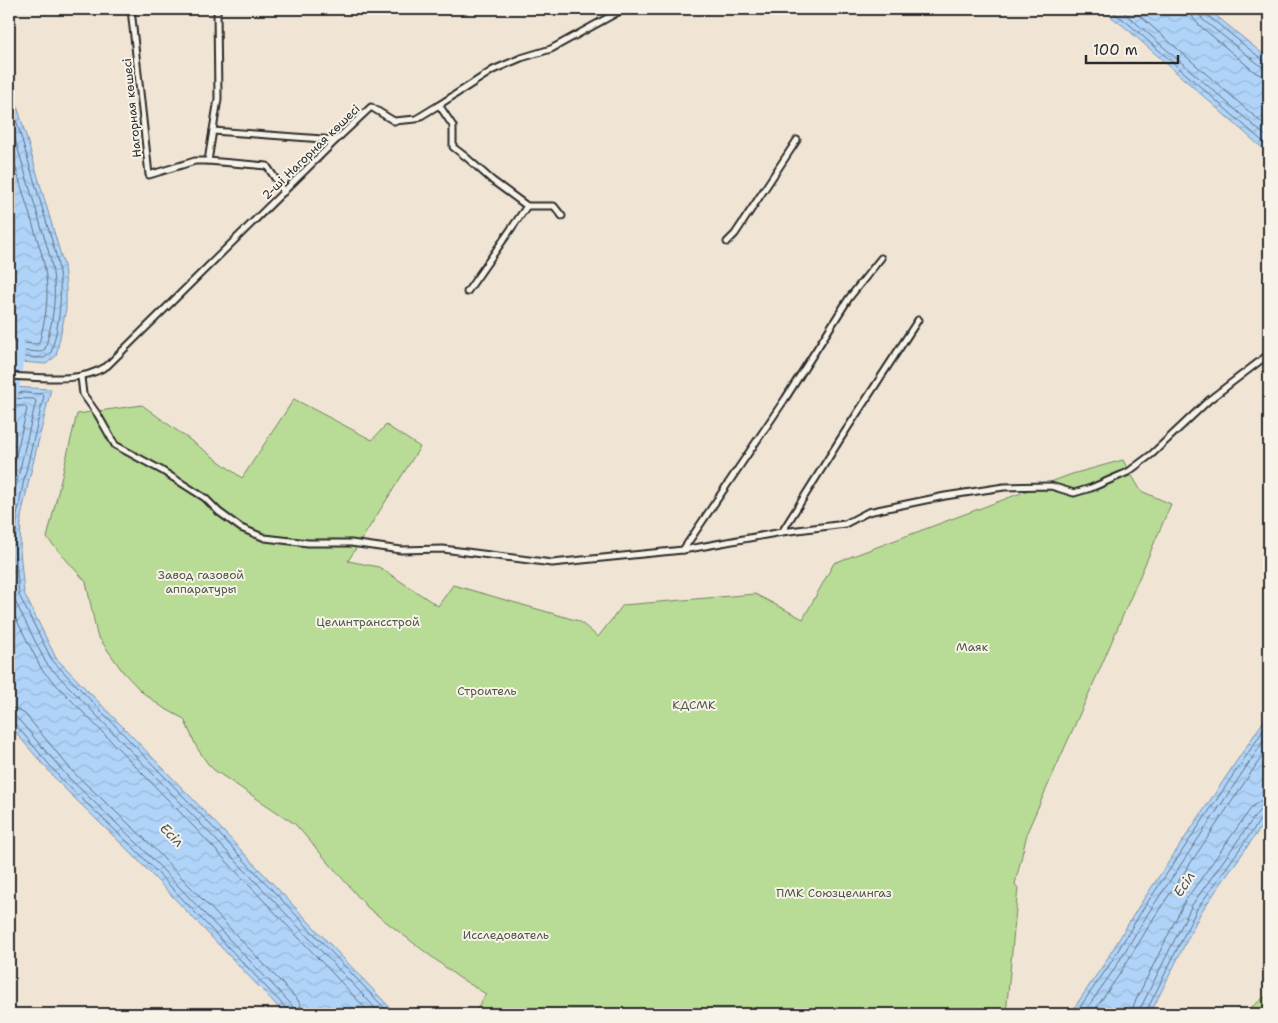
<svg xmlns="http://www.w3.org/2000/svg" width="1278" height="1023" font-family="'Shantell Sans',sans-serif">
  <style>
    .forest { fill: url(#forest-firs); stroke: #728360 }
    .green { fill: #b8db96; stroke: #728360 }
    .water { fill: url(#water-waves); stroke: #7b90a7 }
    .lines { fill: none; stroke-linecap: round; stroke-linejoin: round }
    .shore { stroke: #606f7d; stroke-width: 1 }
    .river { stroke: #b0d4f9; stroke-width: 11 }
    .minor-casing { stroke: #2b2b2b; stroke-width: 9 }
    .minor { stroke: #f7f3e8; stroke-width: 5 }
    .labels { text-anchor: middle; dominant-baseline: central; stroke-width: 4; stroke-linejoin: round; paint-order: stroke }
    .street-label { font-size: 12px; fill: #2b2b2b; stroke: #f7f3e8 }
    .park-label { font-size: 12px; fill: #4e5746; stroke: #f7f3e8 }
    .water-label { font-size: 14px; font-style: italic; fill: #4c555e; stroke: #f7f3e8 }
  </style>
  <defs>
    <pattern id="forest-firs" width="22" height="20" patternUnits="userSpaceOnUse" patternTransform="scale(1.25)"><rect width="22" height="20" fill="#b8db96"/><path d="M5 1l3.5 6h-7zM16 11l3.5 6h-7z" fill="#9ebc81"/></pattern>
    <pattern id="water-waves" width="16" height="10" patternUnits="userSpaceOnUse" patternTransform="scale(1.25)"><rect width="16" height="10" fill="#b0d4f9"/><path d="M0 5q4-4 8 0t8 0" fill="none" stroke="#98b6d6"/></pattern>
  </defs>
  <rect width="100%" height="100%" fill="#f0e5d5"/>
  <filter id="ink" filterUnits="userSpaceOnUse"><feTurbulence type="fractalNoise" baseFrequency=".02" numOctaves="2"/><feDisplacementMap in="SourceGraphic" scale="10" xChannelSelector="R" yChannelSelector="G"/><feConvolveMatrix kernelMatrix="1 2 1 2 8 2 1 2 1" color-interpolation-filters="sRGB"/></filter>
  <g filter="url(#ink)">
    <path class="forest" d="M 1269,994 L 1269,1014 L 1242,1014 Z"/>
    <path class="green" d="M 294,399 L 372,440 L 386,425 L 420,447 L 348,561 L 379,567 L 438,606 L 453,585 L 579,621 L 598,637 L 623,605 L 755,594 L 803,619 L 834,563 L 1072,474 L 1123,460 L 1141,491 L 1171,504 L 1102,664 L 1028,830 L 1015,884 L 1018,888 L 1006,1014 L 474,1014 L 486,994 L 458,977 L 368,908 L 295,824 L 214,770 L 208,764 L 197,748 L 184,719 L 162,707 L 142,692 L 123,672 L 97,635 L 86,582 L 47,538 L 77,414 L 142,405 L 242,478 Z"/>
    <g class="water">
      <path d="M 1101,9 L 1208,9 L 1269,59 L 1269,154 L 1126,28 Z"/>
      <path d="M 9,78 L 64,266 L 66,288 L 66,309 L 56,356 L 46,364 L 9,361 Z"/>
      <path d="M 9,387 L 51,389 L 29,480 L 21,517 L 20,550 L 24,593 L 56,658 L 189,795 L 396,1014 L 285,1014 L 131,853 L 60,784 L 9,725 Z"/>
      <path d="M 1269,713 L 1269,816 L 1201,912 L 1150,1014 L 1070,1014 L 1104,964 L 1139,906 Z"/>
    </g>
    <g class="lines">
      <g class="shore">
        <path d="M 1109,9 L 1129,24 L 1269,147"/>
        <path d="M 1120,9 L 1269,139"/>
        <path d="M 1132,9 L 1269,129"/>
        <path d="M 1191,9 L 1193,18 L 1199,25 L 1256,73 L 1263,76 L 1269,76"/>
        <path d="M 1199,9 L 1200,15 L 1203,20 L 1261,66 L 1269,69"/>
        <path d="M 1205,9 L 1205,12 L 1207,15 L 1264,61 L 1269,62"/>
        <path d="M 9,96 L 55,251 C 64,288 61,317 51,353 L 44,358 L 9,356"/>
        <path d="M 9,119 L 49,253 C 58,289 55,313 45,349 L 41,352 L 9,350"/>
        <path d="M 9,146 L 42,255 C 50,288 48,310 39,343 L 37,344 L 9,342"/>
        <path d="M 9,392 L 42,394 L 44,396 L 24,479 L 17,516 L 15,550 L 19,595 L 52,660 L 185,798 L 390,1014"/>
        <path d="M 9,398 L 34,399 L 36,401 L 18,477 L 10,514 L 9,550 L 13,597 L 46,663 L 181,803 L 381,1014"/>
        <path d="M 9,406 L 25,406 L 27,409 L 9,485"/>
        <path d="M 9,605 L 42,670 L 176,808 L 371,1014"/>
        <path d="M 9,708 L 16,709 L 25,714 L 73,772 L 145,839 L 298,1000 L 301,1007 L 302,1014"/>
        <path d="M 9,716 L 14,716 L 19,720 L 68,777 L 139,845 L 291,1004 L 294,1009 L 295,1014"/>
        <path d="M 9,722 L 15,724 L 63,781 L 135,849 L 287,1009 L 289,1014"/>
        <path d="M 1075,1014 L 1108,967 L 1143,909 L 1269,722"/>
        <path d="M 1083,1014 L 1113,971 L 1149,912 L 1269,733"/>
        <path d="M 1092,1014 L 1119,975 L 1155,916 L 1269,746"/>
        <path d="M 1132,1014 L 1134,1004 L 1185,901 L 1252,807 L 1260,801 L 1269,800"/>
        <path d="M 1140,1014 L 1141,1007 L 1192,905 L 1258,812 L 1263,808 L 1269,807"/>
        <path d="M 1146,1014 L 1147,1010 L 1197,909 L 1263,816 L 1266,814 L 1269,814"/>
      </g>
      <path class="river" d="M 9,406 L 14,387 L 20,346"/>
      <defs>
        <g id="minor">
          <path d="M 131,9 L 149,175 L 195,161 L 208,161"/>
          <path d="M 217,9 L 218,99 L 208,161 L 267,166 L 284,192"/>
          <path d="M 439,105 L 453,126 L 453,147 L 466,157 L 493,181 L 527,206 L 554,206 L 562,216"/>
          <path d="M 213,131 L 336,140"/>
          <path d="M 727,242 L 735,234 L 797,140"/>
          <path d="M 467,292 L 527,206"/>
          <path d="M 9,376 C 41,377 78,384 107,366 L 336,140 L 371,107 L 394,121 L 416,119 L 439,105 L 493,70 L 521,58 L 551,49 L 620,11"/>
          <path d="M 81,377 L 83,394 L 98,415 L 115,445 L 161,470 L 205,498 L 219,512 L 241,528 L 265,538 L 308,543 L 351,543 L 401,550 L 443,549 L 552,563 L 683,550 L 782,532 L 845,524 L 868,512 L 945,496 L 1004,487 L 1051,486 L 1074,493 L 1091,488 L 1128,472 L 1152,454 L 1209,400 L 1269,354"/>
          <path d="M 782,532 L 841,438 L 918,320"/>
          <path d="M 683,550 L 785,399 L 849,298 L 881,258"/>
        </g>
      </defs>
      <use href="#minor" class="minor-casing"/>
      <use href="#minor" class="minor"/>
    </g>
  </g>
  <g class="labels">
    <g class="street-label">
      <text transform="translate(132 108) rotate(-96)">Нагорная көшесі</text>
      <text transform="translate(311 152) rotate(-44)">2-ші Нагорная көшесі</text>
    </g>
    <g class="park-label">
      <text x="201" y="575">Завод газовой<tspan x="201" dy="14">аппаратуры</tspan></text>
      <text x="368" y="622">Целинтрансстрой</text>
      <text x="972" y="647">Маяк</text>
      <text x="487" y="691">Строитель</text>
      <text x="694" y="705">КДСМК</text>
      <text x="834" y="893">ПМК Союзцелингаз</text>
      <text x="506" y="935">Исследователь</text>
    </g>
    <g class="water-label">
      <text transform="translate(172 835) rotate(45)">Есіл</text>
      <text transform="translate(1184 884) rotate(-57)">Есіл</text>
    </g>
  </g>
  <rect width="1278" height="1023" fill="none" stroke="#f7f3e8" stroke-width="30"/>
  <rect x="15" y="15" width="1248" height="993" fill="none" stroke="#2b2b2b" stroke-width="2" filter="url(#ink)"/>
  <path d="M1086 55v8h92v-8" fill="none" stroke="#2b2b2b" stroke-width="2.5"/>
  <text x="1093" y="55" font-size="15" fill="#2b2b2b" stroke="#f7f3e8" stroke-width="4" paint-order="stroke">100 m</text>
</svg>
